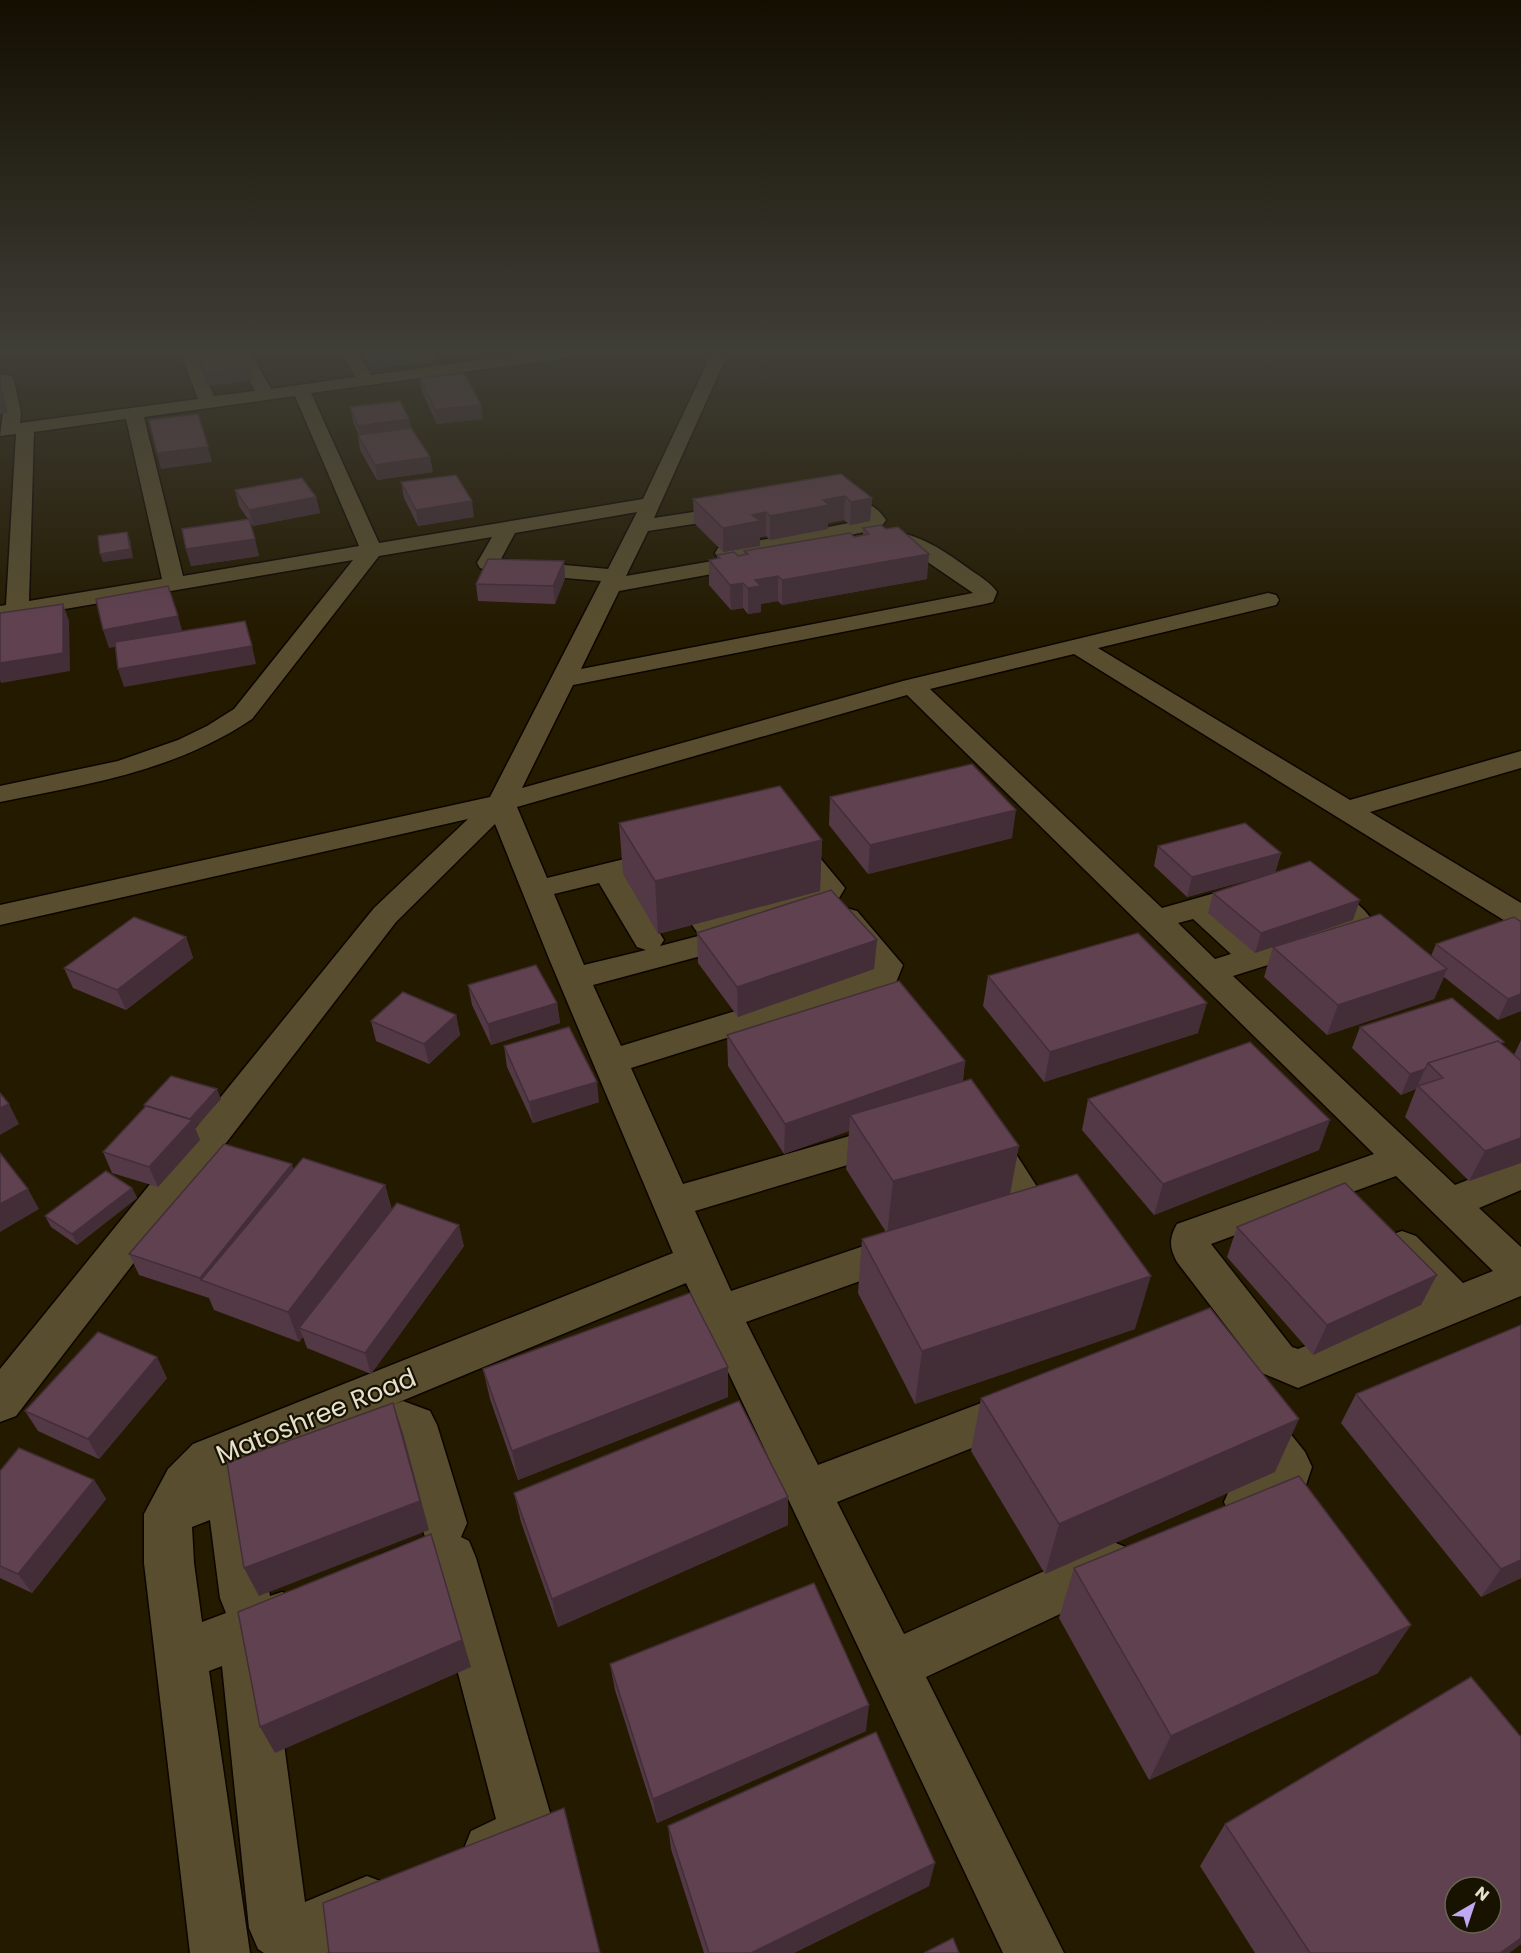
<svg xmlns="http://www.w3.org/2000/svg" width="1521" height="1953" font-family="Poppins,sans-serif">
<rect width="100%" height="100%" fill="#231a00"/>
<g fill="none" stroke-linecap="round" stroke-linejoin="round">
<g stroke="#0d0500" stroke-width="3">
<g id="minor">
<path d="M189,353H225L223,356L199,361L214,396L255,391L235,353H251L271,389L355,377L342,353H358L371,375L528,353H575L567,358L311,393L379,543L643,499L712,353H728L654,518L739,505L746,507L749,511L746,515L739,517L648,531L626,576L724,559L718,558L715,553L718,548L726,547L864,520L850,507L853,503C866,499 879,509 886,520L880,529L755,554L761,555L764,560L761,565L619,591L581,669L973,593L910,550L891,544L870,542L866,538L870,534C908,524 943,550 972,571C981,577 991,583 997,592L993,602L985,604L573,685L522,788L903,681L1268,593L1276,595L1279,600L1276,605L1098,648L1350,800L1521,751V768L1370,812L1521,903V927L1510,924L1074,654L930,689L1162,908L1254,882L1265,884L1269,891L1265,898L1221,911L1260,945L1339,921L1308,897L1304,890L1308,883C1315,882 1320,880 1327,883C1338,886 1374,914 1374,926L1369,933L1233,976L1455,1185L1521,1159V1190L1479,1208L1521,1247V1296L1298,1388L1262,1373L1177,1262C1169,1247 1169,1238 1177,1224L1374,1154L907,695L517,807L547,878L665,849L676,852L680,858L676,864L625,877L664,940L660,946L706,934L697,932L692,925L697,918L814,889L776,841L781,835L791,832L801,835L845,888L836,903L745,926L753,928L758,935L753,942L593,985L621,1046L869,970L870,966L830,918L835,911L846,908L857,911L903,965L895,985L631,1068L683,1184L891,1124L904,1128L910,1138L904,1148L695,1211L731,1291L902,1233L916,1237L922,1249L916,1261L746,1322L818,1465L1018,1389L1034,1395L1040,1409L1034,1423L837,1502L904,1634L1111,1541L1128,1548L1136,1565L1128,1582L926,1677L1064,1953H1003L686,1283L392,1405L403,1401L430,1411L437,1425L467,1523L461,1537L469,1541L476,1558L553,1823L537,1859L491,1879L471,1871L463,1851L471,1831L496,1819L434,1581L397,1596L380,1589L372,1572L380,1555L425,1537L397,1445L357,1461L341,1455L334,1440L340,1426L276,1453L289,1458L296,1473L289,1488L255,1502L270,1596L282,1592L300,1599L307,1617L300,1635L271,1646L305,1902L367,1876L388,1884L396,1905L388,1926L327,1953H264L258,1949L249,1928L222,1666L209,1671L250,1953H190L144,1563V1514L168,1469L193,1444L673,1253L550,961L495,824L396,922L16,1416L0,1422V1369L374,908L468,819L0,925V905L490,797L601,581L493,572L480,568L477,563L492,537L379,556L252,719C175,771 89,784 0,802V786L118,761L178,740L207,726L234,709L353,560L0,620V606L6,605L16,434L0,436L3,413L0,374L12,376L14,380L21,413L20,423L198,399L182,358ZM295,396L359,546L183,576L144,417ZM126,419L162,579L29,601L34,432ZM637,512L608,569L501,559L515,533ZM599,883L637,947L646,950L584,965L554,894ZM1193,919L1231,954L1215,959L1178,923ZM1396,1176L1493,1271L1463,1283L1416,1236L1402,1231L1388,1236L1382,1247L1388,1258L1425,1298L1298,1349L1292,1347L1211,1244ZM210,1520L220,1598L226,1613L202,1622L194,1563L192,1527Z"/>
<path d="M989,1128L1002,1132L1041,1193L1040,1208L1034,1219L993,1233L979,1228L973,1217L979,1206L1002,1199V1194L970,1142L976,1132Z"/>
<path d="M1254,1402L1270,1408L1305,1452L1312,1467L1301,1500L1248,1524L1231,1518L1224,1502L1231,1486L1264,1471L1238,1436L1231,1422L1238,1408Z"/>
</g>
</g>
<use href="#minor" fill="#584e2f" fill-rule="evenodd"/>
</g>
<g fill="#533845">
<path d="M196,353H243L253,380L207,386Z"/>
<path d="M362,353H436L437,361L372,369Z"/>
<path d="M420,378L481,405L483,419L437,424L422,392Z"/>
<path d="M350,407L409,419L411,428L433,472L377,480L360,450L358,435H359L353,422Z"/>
<path d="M841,474L872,498L870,521L850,525L844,520L828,523V529L770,540L766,536L760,537V546L723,552L694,523L693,499Z"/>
<path d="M401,482L474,517L418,526L404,498Z"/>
<path d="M235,490L316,497L320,513L253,526L249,521L259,556L191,566L186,549L248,519L239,506Z"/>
<path d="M863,528L927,579L782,605L778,601L761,604V612L748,614L743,608L731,610L709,585V560L717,559V555L738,556L744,555V551L863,535Z"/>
<path d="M564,561L565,578L555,604L478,601L476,584Z"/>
<path d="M830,797L1012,838L868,874L829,825Z"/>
<path d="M619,823L822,840L820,891L658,934L623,874Z"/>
<path d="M1158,846L1281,853L1275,873L1187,897L1154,866Z"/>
<path d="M1213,893L1353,920L1274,947L1431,956L1436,944L1521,922V1011L1498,1020L1444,977L1434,999L1327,1035L1264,977L1273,947L1255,953L1208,913Z"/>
<path d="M697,933L877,940L874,969L738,1017L698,963Z"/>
<path d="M186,937L193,958L126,1010L73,988L64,968Z"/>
<path d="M988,976L1198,1033L1044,1082L983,1006Z"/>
<path d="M468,985L557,1003L560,1023L491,1045L472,1005Z"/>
<path d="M456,1015L460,1035L429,1064L376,1041L371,1021Z"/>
<path d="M1360,1027L1503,1045L1514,1055L1521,1040V1163L1469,1181L1405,1117L1416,1089L1401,1095L1352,1048Z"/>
<path d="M727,1035L965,1061L963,1081L1010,1194L1135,1329L915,1404L858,1293L862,1239L886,1232L846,1169L849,1131L784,1154L728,1066Z"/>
<path d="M504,1046L599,1102L533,1123L507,1067Z"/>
<path d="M221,1099L195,1128L200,1140L158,1187L112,1173L103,1152L145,1107L144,1105Z"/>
<path d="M1088,1099L1319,1150L1154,1215L1082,1130Z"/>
<path d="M293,1170L385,1185L392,1210L464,1246L371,1374L307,1348L303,1337L299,1342L214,1310L209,1298L139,1275L129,1254Z"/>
<path d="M132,1188L137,1198L77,1245L51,1227L45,1216Z"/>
<path d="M1237,1227L1421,1305L1313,1355L1227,1257Z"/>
<path d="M728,1367V1397L518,1480L490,1399L483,1369Z"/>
<path d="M167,1378L99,1459L38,1431L25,1411Z"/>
<path d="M1356,1394L1521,1578L1481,1597L1341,1423Z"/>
<path d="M981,1398L1275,1472L1045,1574L971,1451Z"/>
<path d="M0,1471L94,1480L106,1499L32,1593L0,1578Z"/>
<path d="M514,1493L788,1525L558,1627L521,1522Z"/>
<path d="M1074,1568L1378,1673L1149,1780L1059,1618Z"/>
<path d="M610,1664L866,1731L657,1823L615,1690Z"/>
<path d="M1225,1824L1521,1944L1509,1953H1255L1200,1866Z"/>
<path d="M668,1826L929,1886L794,1953H704L671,1849Z"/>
</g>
<g fill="#432e38">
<path d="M369,353H436L437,361L372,369Z"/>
<path d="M250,366L253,380L207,386L204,372Z"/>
<path d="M0,381L8,413L0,414Z"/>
<path d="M481,405L483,419L437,424L435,410Z"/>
<path d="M409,419L412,434L361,441L358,426Z"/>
<path d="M208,447L212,462L161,469L157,453Z"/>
<path d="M430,457L433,472L377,480L375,465Z"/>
<path d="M845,496L844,520L828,523V529L770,540V516L823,500Z"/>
<path d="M316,497L320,513L253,526L249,510Z"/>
<path d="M872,498L870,521L850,525L851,502Z"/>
<path d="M472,501L474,517L418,526L416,510Z"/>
<path d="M766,512V536L760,537V546L723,552V528L752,515Z"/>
<path d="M127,532L130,540L133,558L103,562L100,554Z"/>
<path d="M255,539L259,556L191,566L186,549Z"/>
<path d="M929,554L927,579L782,605V580Z"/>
<path d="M564,561L565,578L555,604L553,586Z"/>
<path d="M778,576V601L761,604V612L748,614V588L755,580Z"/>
<path d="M743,583V608L731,610L730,585Z"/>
<path d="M63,604L69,621L70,671L1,683L0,680V663Z"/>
<path d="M178,616L183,634L109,648L103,630Z"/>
<path d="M252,646L256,664L124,687L118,669Z"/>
<path d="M1016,810L1012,838L868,874L870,845Z"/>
<path d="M822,840L820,891L658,934L655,881Z"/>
<path d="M1281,853L1275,873L1187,897L1192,877Z"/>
<path d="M1360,900L1353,920L1255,953L1261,933Z"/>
<path d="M186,937L193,958L126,1010L117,990Z"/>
<path d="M877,940L874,969L738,1017L737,987Z"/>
<path d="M1447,969L1434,999L1327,1035L1338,1005Z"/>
<path d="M1521,994V1011L1498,1020L1508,999Z"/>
<path d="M557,1003L560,1023L491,1045L488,1024Z"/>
<path d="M1207,1003L1198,1033L1044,1082L1050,1052Z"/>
<path d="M456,1015L460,1035L429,1064L424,1044Z"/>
<path d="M965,1061L961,1091L850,1115L849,1131L784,1154L785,1124Z"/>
<path d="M1425,1069L1416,1089L1401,1095L1410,1074Z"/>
<path d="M597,1082L599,1102L533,1123L529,1102Z"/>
<path d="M217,1089L221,1099L195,1128L200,1140L158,1187L149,1167Z"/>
<path d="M9,1104L19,1124L0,1135V1108Z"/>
<path d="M1330,1120L1319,1150L1154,1215L1163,1184Z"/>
<path d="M1521,1138V1163L1469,1181L1485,1151Z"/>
<path d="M1019,1146L1009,1200L887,1235L893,1181Z"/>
<path d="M292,1164L298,1185L201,1280L200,1278Z"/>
<path d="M385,1185L393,1215L299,1328L303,1337L299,1342L288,1312Z"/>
<path d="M132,1188L137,1198L77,1245L72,1234Z"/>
<path d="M28,1189L39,1209L0,1232V1204Z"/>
<path d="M459,1225L464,1246L371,1374L365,1353Z"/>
<path d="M1437,1275L1421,1305L1313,1355L1327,1325Z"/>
<path d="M1151,1276L1135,1329L915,1404L922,1351Z"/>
<path d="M157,1357L167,1378L99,1459L88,1439Z"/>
<path d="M728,1367V1397L518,1480L512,1451Z"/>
<path d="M393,1403L403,1433L429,1530L259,1596L244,1568Z"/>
<path d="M1299,1419L1275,1472L1045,1574L1059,1524Z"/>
<path d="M94,1480L106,1499L32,1593L18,1574Z"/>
<path d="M788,1497V1525L558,1627L552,1599Z"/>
<path d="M431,1534L471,1667L275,1753L260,1727Z"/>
<path d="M1521,1560V1578L1481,1597L1501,1569Z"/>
<path d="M1411,1625L1378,1673L1149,1780L1171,1736Z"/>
<path d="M869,1705L866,1731L657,1823L653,1799Z"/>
<path d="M935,1863L929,1886L794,1953H751Z"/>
<path d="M1521,1938V1944L1509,1953H1500Z"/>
</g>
<g fill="#604150" stroke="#432e38" stroke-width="1.5" fill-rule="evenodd">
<path d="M197,353H243L250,366L204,372Z"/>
<path d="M464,373L481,405L435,410L420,378Z"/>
<path d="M0,388L2,399H0Z"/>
<path d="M400,401L409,419L358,426L350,407Z"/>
<path d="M198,414L208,447L157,453L149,420Z"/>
<path d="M411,428L430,457L375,465L358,435Z"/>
<path d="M841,474L872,498L851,502L845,496L823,500L829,505L770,516L766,512L752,515L760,521L723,528L693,499Z"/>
<path d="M456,475L472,501L416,510L401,482Z"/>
<path d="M302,478L316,497L249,510L235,490Z"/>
<path d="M249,519L255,539L186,549L182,529Z"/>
<path d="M881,525L886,529L898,527L929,554L782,580L778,576L755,580L761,586L748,588L743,583L730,585L709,560L720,558L717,555L734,552L738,556L748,554L744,551L850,533L854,537L869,534L863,528Z"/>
<path d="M127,532L130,549L100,554L98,536Z"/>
<path d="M488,559L564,561L553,586L476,584Z"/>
<path d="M168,586L178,616L103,630L96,599Z"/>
<path d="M63,604V653L0,663V613Z"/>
<path d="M245,621L252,646L118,669L115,642Z"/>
<path d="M972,764L1016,810L870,845L830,797Z"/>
<path d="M780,786L822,840L655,881L619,823Z"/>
<path d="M1245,823L1281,853L1192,877L1158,846Z"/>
<path d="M1310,861L1360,900L1261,933L1213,893Z"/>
<path d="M831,890L877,940L737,987L697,933Z"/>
<path d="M1380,914L1447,969L1338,1005L1273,947Z"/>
<path d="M134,917L186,937L117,990L64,968Z"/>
<path d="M1514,917L1521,922V994L1508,999L1436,944Z"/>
<path d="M1138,933L1207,1003L1050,1052L988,976Z"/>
<path d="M536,965L557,1003L488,1024L468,985Z"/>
<path d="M899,981L965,1061L785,1124L727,1035Z"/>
<path d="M403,992L456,1015L424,1044L371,1021Z"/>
<path d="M1452,998L1504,1042L1500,1043L1498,1041L1428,1063L1425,1069L1410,1074L1360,1027Z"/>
<path d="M569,1027L597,1082L529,1102L504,1046Z"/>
<path d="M1498,1041L1521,1061V1138L1485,1151L1418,1086L1443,1078L1428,1063Z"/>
<path d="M1250,1042L1330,1120L1163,1184L1088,1099Z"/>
<path d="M171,1076L217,1089L190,1119L144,1105Z"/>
<path d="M971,1079L1019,1146L893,1181L850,1115Z"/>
<path d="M0,1093L9,1104L0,1108Z"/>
<path d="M146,1106L192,1120L149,1167L103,1152Z"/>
<path d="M224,1144L292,1164L200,1278L129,1254Z"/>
<path d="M0,1153L28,1189L0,1204Z"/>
<path d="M303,1158L385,1185L288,1312L201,1280Z"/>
<path d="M106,1171L132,1188L72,1234L45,1216Z"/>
<path d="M1077,1174L1151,1276L922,1351L862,1239Z"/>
<path d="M1345,1183L1437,1275L1327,1325L1237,1227Z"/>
<path d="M397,1203L459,1225L365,1353L299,1328Z"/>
<path d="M690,1293L728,1367L512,1451L483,1369Z"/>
<path d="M1210,1308L1299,1419L1059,1524L981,1398Z"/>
<path d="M1521,1325V1560L1501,1569L1356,1394Z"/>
<path d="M98,1332L157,1357L88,1439L25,1411Z"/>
<path d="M739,1401L788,1497L552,1599L514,1493Z"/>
<path d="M393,1403L420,1501L244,1568L227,1463Z"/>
<path d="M19,1448L94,1480L18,1574L0,1566V1471Z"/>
<path d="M1299,1476L1411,1625L1171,1736L1074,1568Z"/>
<path d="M431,1534L462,1640L260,1727L238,1612Z"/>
<path d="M814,1583L869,1705L653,1799L610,1664Z"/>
<path d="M1471,1677L1521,1737V1938L1500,1953H1310L1225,1824ZM1455,1887H1491V1923H1455Z"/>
<path d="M876,1732L935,1863L751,1953H709L668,1826Z"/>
<path d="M564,1808L600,1953H329L323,1903Z"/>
<path d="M953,1938L959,1953H924Z"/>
</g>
<linearGradient id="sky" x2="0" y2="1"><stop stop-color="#130e00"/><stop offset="0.56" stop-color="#3f3e37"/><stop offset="1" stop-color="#3f3e37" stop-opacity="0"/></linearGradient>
<rect width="1521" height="627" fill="url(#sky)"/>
<g text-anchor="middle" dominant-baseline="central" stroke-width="4.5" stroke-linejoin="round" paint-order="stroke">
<g font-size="26" fill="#e6e0cf" stroke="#181200">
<text transform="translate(316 1416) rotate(-22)">Matoshree Road</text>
</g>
</g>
<g transform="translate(1473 1905) rotate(39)"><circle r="28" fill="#181200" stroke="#6a6453" stroke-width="1.5"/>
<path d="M0-4.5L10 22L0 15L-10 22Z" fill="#c1a8f3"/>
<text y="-9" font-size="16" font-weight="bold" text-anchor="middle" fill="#e6e0cf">N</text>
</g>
</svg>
